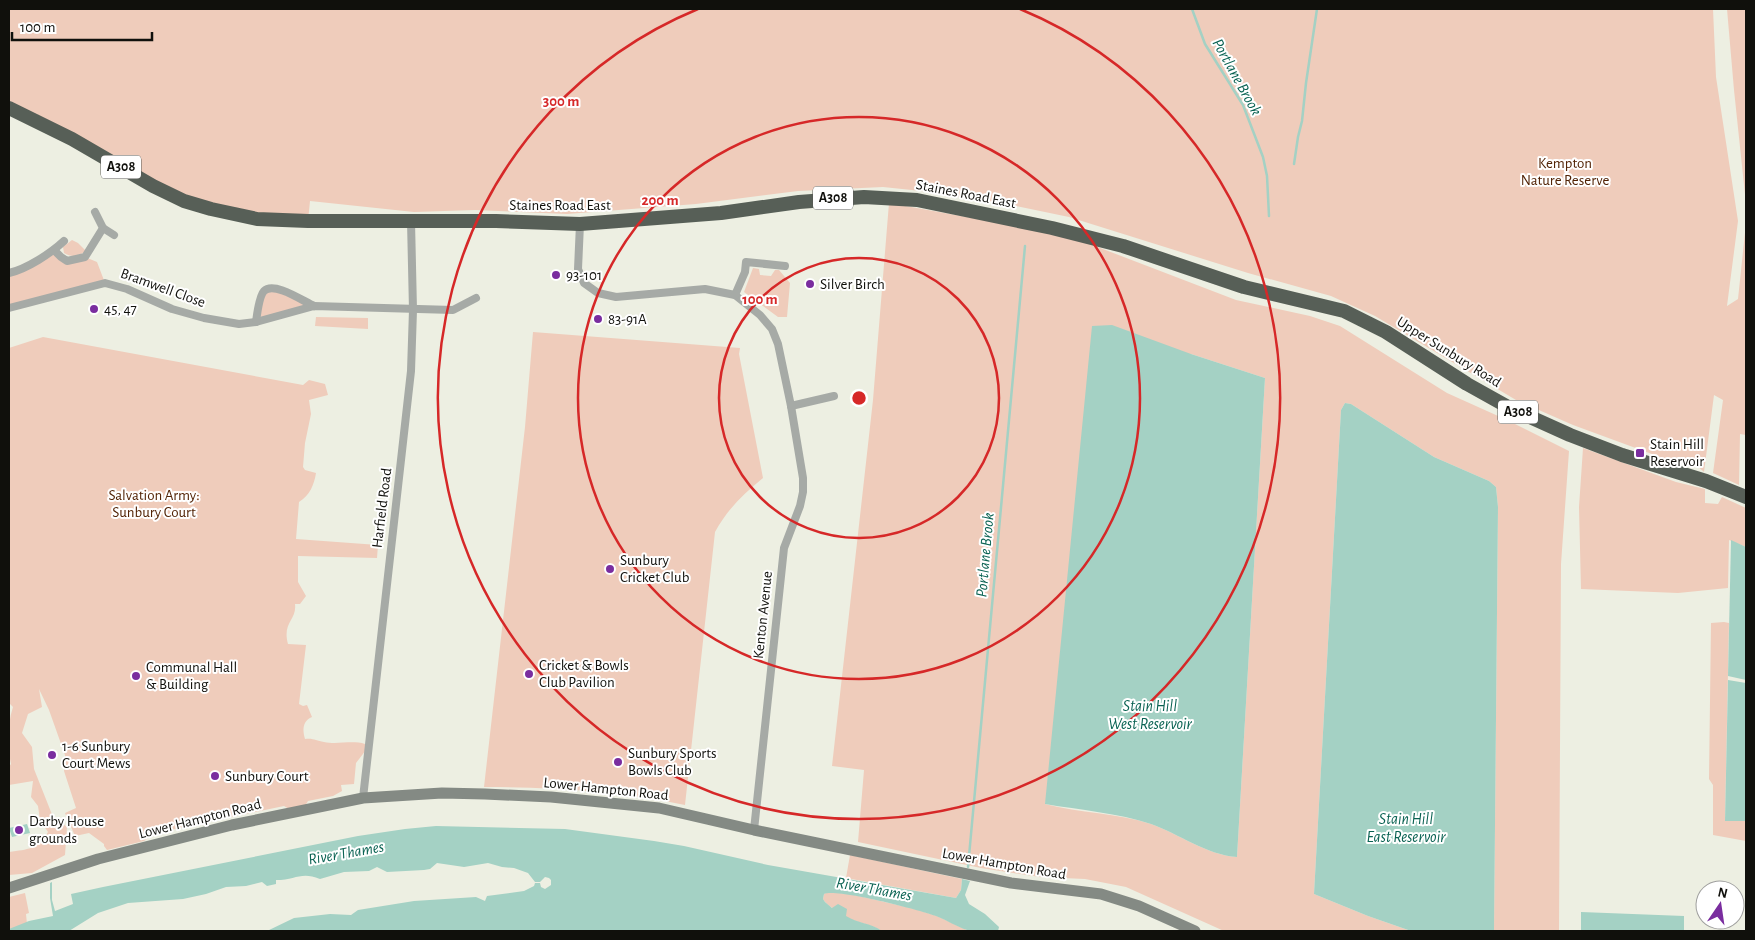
<svg xmlns="http://www.w3.org/2000/svg" width="1755" height="940" font-family="'Alegreya Sans',sans-serif">
<rect width="100%" height="100%" fill="#edefe2"/>
<g fill="#efccbb" fill-rule="evenodd">
<path d="M9,9H1713L1716,77L1738,221L1727,306L1738,299L1746,223V435L1740,434L1739,485L1713,473L1723,400L1714,395L1704,472L1695,464L1685,458L1671,461L1573,425L1516,400L1375,316L1331,296L1248,273L1069,217L1011,205L931,192L883,187L798,191L696,204L567,214L475,210L414,212L310,201L308,221L211,209L9,108Z"/>
<path d="M1727,9H1746V204L1734,90Z"/>
<path d="M889,203L1017,226L1082,241L1236,300L1310,316L1340,326L1447,393L1507,420L1569,451L1561,564L1559,931H1494L1498,507L1496,487L1489,481L1434,457L1351,404L1345,403L1341,410L1314,894L1368,916L1411,931H1224L1126,887L1085,879L1040,877L981,868L858,842L864,770L832,766L873,400ZM1191,354L1265,378L1237,857C1207,855 1179,834 1151,824C1117,813 1080,813 1045,804Z"/>
<path d="M72,240L78,243L86,251C79,256 72,258 64,253L63,247Z"/>
<path d="M54,250L61,257H85L97,262L105,283L9,308V273Z"/>
<path d="M753,268L759,269L760,275L771,276L775,270H779L790,283L787,317H778L744,292Z"/>
<path d="M270,288L314,306L256,322L261,296Z"/>
<path d="M316,317L368,318V329L315,326Z"/>
<path d="M533,332L740,348L739,354L763,478C743,494 727,510 715,532L685,805C620,791 551,787 484,787L525,427Z"/>
<path d="M43,337L303,385L309,380L325,384L328,395L309,400L311,414L305,443L303,467L305,470L316,473C314,485 310,495 299,502L296,539L378,545L377,558L298,556V582L306,596L300,604H295C297,620 282,622 288,644L306,645L299,704L303,706L307,705L312,717C303,721 302,729 305,739C314,738 316,741 324,742C337,745 352,740 365,744L366,750L356,763L354,784L341,785L342,791L333,796L308,801L305,806L289,809L284,806L183,827L154,834L144,841L107,850L104,846V844L89,833L75,836L65,813L76,808L64,771L65,755L49,710L39,689L42,707L28,714L22,733L32,747L34,769L53,817L67,827L65,855L32,873L9,875V852C29,849 36,850 48,832L40,820L38,806L31,797L33,781L9,785V767L11,764C7,745 7,726 13,707L9,703V348Z"/>
<path d="M1583,448L1676,482L1705,489V503L1718,504L1722,497L1746,508V547L1729,540L1728,588L1678,593L1581,589L1579,507Z"/>
<path d="M1724,622L1729,623L1725,821H1746V841L1713,835V785L1709,779L1711,623Z"/>
<path d="M850,855L962,879L961,890L956,898L846,878Z"/>
<path d="M828,892L850,894L915,909L937,916L969,931H882C873,925 861,923 852,920C845,917 826,905 823,899L824,894Z"/>
<path d="M25,893L29,913L26,914L27,924L9,931V897Z"/>
</g>
<g fill="#a4d1c4">
<path d="M1112,325L1191,354L1265,378L1237,857C1207,855 1179,834 1151,824C1118,813 1080,810 1045,804L1092,326Z"/>
<path d="M1345,403L1351,404L1434,457L1489,481L1496,487L1498,507L1494,931H1411L1368,916L1314,894L1341,410Z"/>
<path d="M1731,540L1746,547V680L1728,676Z"/>
<path d="M1728,680L1746,683V821H1725Z"/>
<path d="M27,824L30,833L12,837L9,828Z"/>
<path d="M436,826L565,829L654,841L684,846L768,865L956,898L961,890L962,879L970,881L965,895L969,904L985,914L999,927L998,931C989,931 976,933 967,930C957,927 947,920 936,916C920,910 836,888 824,894L823,899L825,902L832,908L838,904L847,909L846,916C857,923 871,923 882,931H267L294,918L330,914L351,915L358,910L414,901L476,897L485,901L487,896L524,891L534,886L535,883H540L541,887L545,889L551,885V880L549,878L545,877L540,882H535L528,873L514,868L502,867L488,863L464,867L437,863L430,869L424,870L387,872L377,867L369,871L344,872L320,879C301,871 296,880 276,880V884L267,886L262,882L246,886L226,887L206,894L183,899L128,903L98,913L69,931H9V929L29,921L53,916L50,898V883L52,882V900L55,911L73,904L71,894L103,887L358,836L405,829Z"/>
<path d="M1581,912L1684,916V931H1581Z"/>
</g>
<g fill="none" stroke-linecap="round" stroke-linejoin="round">
<g stroke="#a4d1c4" stroke-width="2.5">
<path d="M1192,9L1205,44L1243,105L1263,157L1267,176L1269,216"/>
<path d="M1294,164L1298,137L1302,121L1306,83L1317,9"/>
<path d="M968,867L1025,246"/>
</g>
<g stroke="#a6aaa6" stroke-width="8">
<path d="M580,224L578,269L584,283L598,293L616,297L705,289L735,295L760,315L772,329L778,344L791,406L803,478V492L800,506L784,548L754,830"/>
<path d="M103,228L114,235"/>
<path d="M54,250L61,257L67,261L85,257L103,228L95,212"/>
<path d="M9,273C27,269 51,253 64,241"/>
<path d="M735,295L745,272L746,262L785,266"/>
<path d="M9,308L105,283L127,289L172,309L204,318L239,324L256,322L314,306L453,310L476,298"/>
<path d="M256,322C257,315 259,296 264,291C274,281 303,301 314,306"/>
<path d="M791,406L834,396"/>
<path d="M363,798L411,371L413,310L411,221"/>
</g>
<path stroke="#848a84" stroke-width="11" d="M9,888L98,859L232,825L363,798L442,793L485,794L551,797L659,808L754,830L1011,883L1101,894L1139,906L1195,931"/>
<path stroke="#575f57" stroke-width="14" d="M9,108L72,139L153,186L184,201L211,209L257,219L308,221H496L580,224L721,213L799,202L864,197L917,200L1052,228L1123,246L1244,287L1344,311L1386,332L1467,384L1510,408L1570,435L1622,455L1706,481L1746,497"/>
</g>
<g fill="none" stroke="#d62828" stroke-width="2.5">
<circle cx="859" cy="398" r="140"/>
<circle cx="859" cy="398" r="281"/>
<path d="M1020 9A421 421 0 1 1 698 9"/>
</g>
<g fill="#7a2d9f" stroke="#fff" stroke-width="2">
<circle cx="556" cy="275" r="5"/>
<circle cx="810" cy="284" r="5"/>
<circle cx="94" cy="309" r="5"/>
<circle cx="598" cy="319" r="5"/>
<rect x="1635" y="448" width="10" height="10" rx="2.5"/>
<circle cx="610" cy="569" r="5"/>
<circle cx="529" cy="674" r="5"/>
<circle cx="136" cy="676" r="5"/>
<circle cx="52" cy="755" r="5"/>
<circle cx="618" cy="762" r="5"/>
<circle cx="215" cy="776" r="5"/>
<circle cx="19" cy="830" r="5"/>
</g>
<g text-anchor="middle" dominant-baseline="central" stroke-width="4" stroke-linejoin="round" paint-order="stroke">
<g fill="#fff" stroke="#585855" stroke-width="1">
<rect x="101" y="155.5" width="40" height="23" rx="4"/>
<rect x="813" y="186.5" width="40" height="23" rx="4"/>
<rect x="1498" y="400.5" width="40" height="23" rx="4"/>
</g>
<g font-size="14" font-weight="bold" fill="#10100c">
<text x="121" y="167">A308</text>
<text x="833" y="198">A308</text>
<text x="1518" y="412">A308</text>
</g>
<g font-size="15" fill="#522305" stroke="#fff">
<text x="1565" y="163">Kempton<tspan x="1565" dy="17">Nature Reserve</tspan></text>
<text x="154" y="495">Salvation Army:<tspan x="154" dy="17">Sunbury Court</tspan></text>
</g>
<g font-size="15" fill="#10100c" stroke="#fff">
<text transform="translate(966 194) rotate(11)">Staines Road East</text>
<text x="560" y="205">Staines Road East</text>
<text transform="translate(163 288) rotate(20)">Bramwell Close</text>
<text transform="translate(1449 352) rotate(32)">Upper Sunbury Road</text>
<text transform="translate(382 508) rotate(-83)">Harfield Road</text>
<text transform="translate(763 615) rotate(-84)">Kenton Avenue</text>
<text transform="translate(606 789) rotate(6)">Lower Hampton Road</text>
<text transform="translate(200 819) rotate(-14)">Lower Hampton Road</text>
<text transform="translate(1004 864) rotate(10)">Lower Hampton Road</text>
</g>
<g font-size="15" fill="#10100c" stroke="#fff" text-anchor="start">
<text x="566" y="275">93-101</text>
<text x="820" y="284">Silver Birch</text>
<text x="104" y="309">45, 47</text>
<text x="608" y="319">83-91A</text>
<text x="1650" y="444">Stain Hill<tspan x="1650" dy="17">Reservoir</tspan></text>
<text x="620" y="560">Sunbury<tspan x="620" dy="17">Cricket Club</tspan></text>
<text x="539" y="665">Cricket &amp; Bowls<tspan x="539" dy="17">Club Pavilion</tspan></text>
<text x="146" y="667">Communal Hall<tspan x="146" dy="17">&amp; Building</tspan></text>
<text x="62" y="746">1-6 Sunbury<tspan x="62" dy="17">Court Mews</tspan></text>
<text x="628" y="753">Sunbury Sports<tspan x="628" dy="17">Bowls Club</tspan></text>
<text x="225" y="776">Sunbury Court</text>
<text x="29" y="821">Darby House<tspan x="29" dy="17">grounds</tspan></text>
</g>
<g font-size="16" font-style="italic" fill="#096252" stroke="#fff">
<text transform="translate(1237 77) rotate(61)">Portlane Brook</text>
<text transform="translate(985 555) rotate(-85)">Portlane Brook</text>
<text x="1150" y="706">Stain Hill<tspan x="1150" dy="18">West Reservoir</tspan></text>
<text x="1406" y="819">Stain Hill<tspan x="1406" dy="18">East Reservoir</tspan></text>
<text transform="translate(346 853) rotate(-10)">River Thames</text>
<text transform="translate(874 889) rotate(10)">River Thames</text>
</g>
</g>
<circle cx="859" cy="398" r="8" fill="#d62828" stroke="#fff" stroke-width="2.5"/>
<g font-size="15" text-anchor="middle" font-weight="bold" fill="#d62828" stroke="#fff" stroke-width="4" stroke-linejoin="round" paint-order="stroke">
<text x="561" y="106">300 m</text>
<text x="660" y="205">200 m</text>
<text x="760" y="304">100 m</text>
</g>
<rect width="1755" height="940" fill="none" stroke="#10100c" stroke-width="20"/>
<g transform="translate(1720 905) rotate(13)"><circle r="24" fill="#ffffff" stroke="#9f9f9e"/>
<path d="M0-4L9 19L0 12L-9 19Z" fill="#7a2d9f"/>
<text y="-8" font-size="14" font-weight="bold" text-anchor="middle" fill="#10100c">N</text>
</g>
<path d="M12 32v8h140v-8" fill="none" stroke="#10100c" stroke-width="2.5"/>
<text x="20" y="32" font-size="15" fill="#10100c" stroke="#ffffff" stroke-width="4" paint-order="stroke">100 m</text>
</svg>
